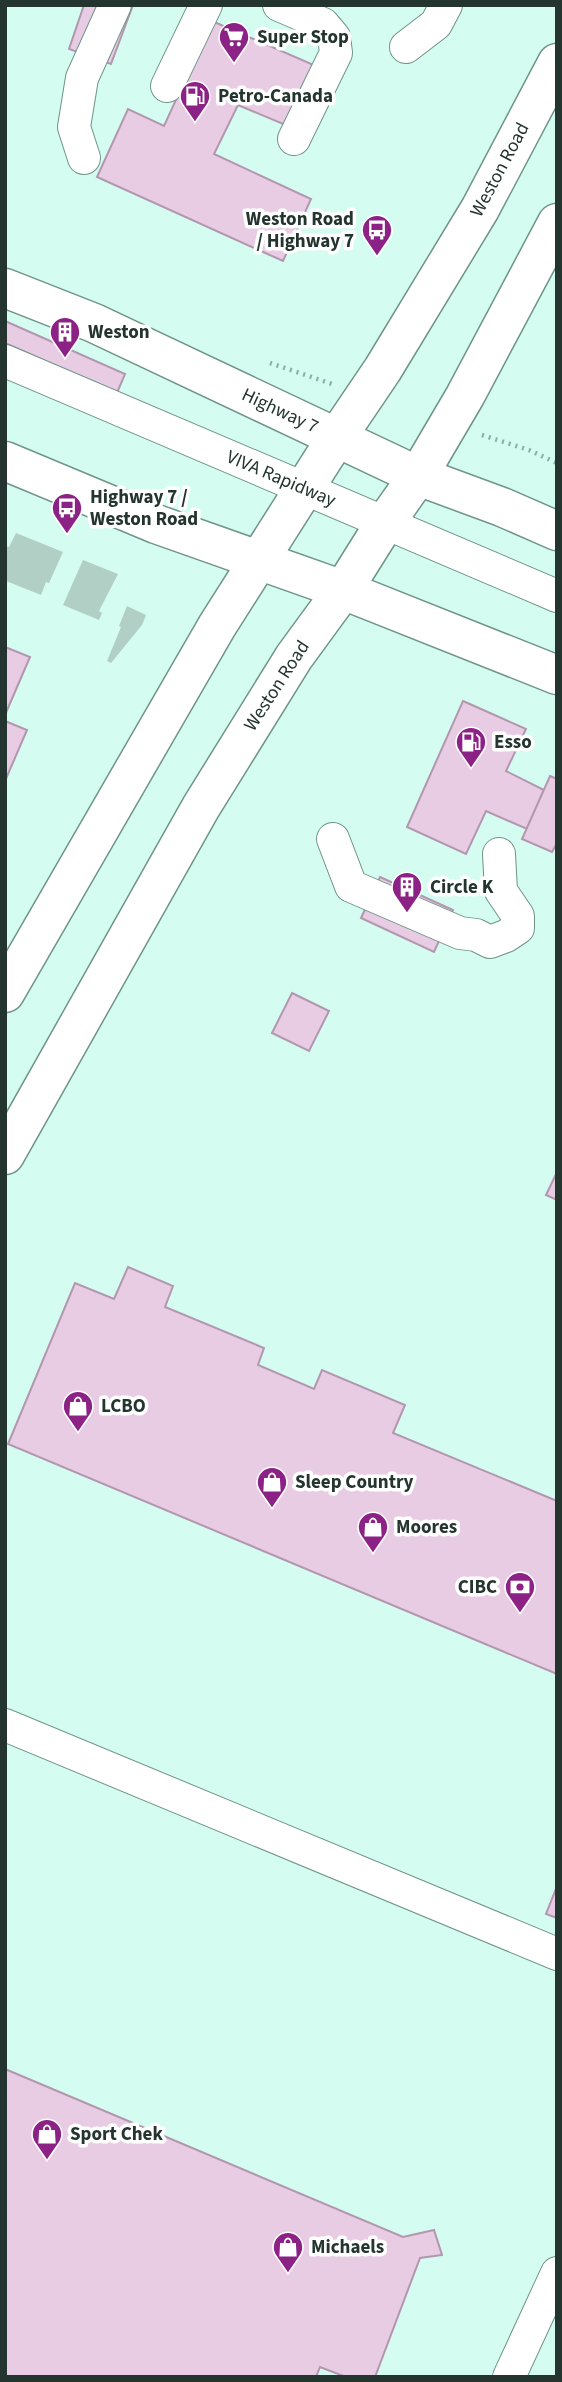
<svg xmlns="http://www.w3.org/2000/svg" width="562" height="2382" font-family="'Source Sans 3',sans-serif">
<rect width="100%" height="100%" fill="#d4fcf0"/>
<g fill="#b2cfc6">
<path d="M16,533L63,552L49,583L46,582L41,595L6,581L5,546L9,547Z"/>
<path d="M83,560L118,574L99,611L102,613L99,620L63,605Z"/>
<path d="M127,606L146,615L142,625L111,663L107,661L121,627L119,626Z"/>
</g>
<g fill="#e8cce4" stroke="#b297ae" stroke-width="2">
<path d="M84,5H133L111,64L69,49Z"/>
<path d="M212,21L316,66L288,126L238,105L214,154L311,199L283,261L97,177L128,109L164,126Z"/>
<path d="M5,321L125,374L117,393L5,343Z"/>
<path d="M5,647L30,657L5,715Z"/>
<path d="M463,701L526,729L506,771L544,790L527,829L486,811L466,854L407,827Z"/>
<path d="M5,721L27,730L5,781Z"/>
<path d="M550,776L557,779V843L552,852L522,839Z"/>
<path d="M380,877L453,910L434,952L361,918Z"/>
<path d="M292,993L329,1011L309,1051L272,1033Z"/>
<path d="M557,1172V1200L546,1195Z"/>
<path d="M128,1267L173,1286L165,1307L264,1348L258,1365L314,1389L322,1370L405,1405L393,1433L557,1501V1674L8,1444L75,1283L114,1299Z"/>
<path d="M557,1886V1918L546,1914Z"/>
<path d="M5,2069L403,2237L434,2230L442,2255L420,2258L375,2377H346L320,2367L316,2377L5,2376Z"/>
</g>
<g fill="none" stroke-linecap="round" stroke-linejoin="round">
<g stroke="#6f9489" stroke-width="34">
<g id="minor">
<path d="M279,5L323,24L334,37L336,53L294,139"/>
<path d="M406,47L436,24L446,5"/>
<path d="M167,86L206,5"/>
<path d="M84,158L74,127L82,78L115,5"/>
<path d="M5,361L557,596"/>
<path d="M333,839L351,886L460,933L476,935L490,942L506,936L518,928V916L501,891L499,854"/>
<path d="M5,1725L557,1954"/>
<path d="M509,2377L557,2273"/>
</g>
</g>
<g stroke="#6f9489" stroke-width="41">
<g id="major">
<path d="M5,288L94,323L418,476L502,507L557,531"/>
<path d="M5,461L156,524L343,590L557,675"/>
<path d="M5,993L217,626L337,437L383,369L480,209L557,63"/>
<path d="M5,1155L201,807L294,657L343,590L385,523L418,476L465,396L557,223"/>
</g>
</g>
<g stroke="#8eada4" stroke-width="4.5" stroke-dasharray="2 5" stroke-linecap="butt">
<path d="M270,363L332,384"/>
<path d="M482,435L529,450L557,463"/>
</g>
<use href="#minor" stroke="#fff" stroke-width="32"/>
<use href="#major" stroke="#fff" stroke-width="38"/>
</g>
<defs>
<g id="supermarket-pin" transform="scale(1.575)"><path d="M0 17L-7.5 6A9.5 9.5 0 1 1 7.5 6Z" fill="#8c2286" stroke="#fff"/><path d="M-6-5.5h2.5l.6 2H6L4.5 2H-2.5L-4.4-4H-6ZM-1.5 3.2a1.3 1.3 0 1 0 .1 0ZM3 3.2a1.3 1.3 0 1 0 .1 0Z" fill="#fff"/></g>
<g id="fuel-pin" transform="scale(1.575)"><path d="M0 17L-7.5 6A9.5 9.5 0 1 1 7.5 6Z" fill="#8c2286" stroke="#fff"/><path d="M-5.5-6h7V0h2V4h1.3V-2.5L3-4.5l.8-.8L6-3V5H2.5V1h-1V6h-7ZM-4.2-4.7v3.2H.2V-4.7Z" fill="#fff"/></g>
<g id="bus-pin" transform="scale(1.575)"><path d="M0 17L-7.5 6A9.5 9.5 0 1 1 7.5 6Z" fill="#8c2286" stroke="#fff"/><path d="M-5-6H5V4H4V6H2V4H-2V6H-4V4H-5ZM-3.5-4V0h7V-4ZM-3.5 1.2v1.5H-2V1.2ZM2 1.2v1.5H3.5V1.2Z" fill="#fff"/></g>
<g id="building-pin" transform="scale(1.575)"><path d="M0 17L-7.5 6A9.5 9.5 0 1 1 7.5 6Z" fill="#8c2286" stroke="#fff"/><path d="M-4-6H4V6H1V3H-1V6H-4ZM-2.5-4.3h1.7v1.8h-1.7ZM.8-4.3h1.7v1.8H.8ZM-2.5-1h1.7V.8h-1.7ZM.8-1h1.7V.8H.8Z" fill="#fff"/></g>
<g id="shop-pin" transform="scale(1.575)"><path d="M0 17L-7.5 6A9.5 9.5 0 1 1 7.5 6Z" fill="#8c2286" stroke="#fff"/><path d="M-5-2.5h2.3a2.7 3.5 0 0 1 5.4 0H5L5.5 6h-11ZM-1.5-2.5h3a1.5 2.3 0 0 0-3 0Z" fill="#fff"/></g>
<g id="bank-pin" transform="scale(1.575)"><path d="M0 17L-7.5 6A9.5 9.5 0 1 1 7.5 6Z" fill="#8c2286" stroke="#fff"/><path d="M-6-4H6V4H-6ZM0-2.3a2.3 2.3 0 1 0 0 4.6a2.3 2.3 0 1 0 0-4.6Z" fill="#fff"/></g>
</defs>
<g fill-rule="evenodd">
<use href="#supermarket-pin" x="234" y="37"/>
<use href="#fuel-pin" x="195" y="96"/>
<use href="#bus-pin" x="377" y="230"/>
<use href="#building-pin" x="65" y="332"/>
<use href="#bus-pin" x="67" y="508"/>
<use href="#fuel-pin" x="471" y="742"/>
<use href="#building-pin" x="407" y="887"/>
<use href="#shop-pin" x="78" y="1406"/>
<use href="#shop-pin" x="272" y="1482"/>
<use href="#shop-pin" x="373" y="1527"/>
<use href="#bank-pin" x="520" y="1587"/>
<use href="#shop-pin" x="47" y="2134"/>
<use href="#shop-pin" x="288" y="2247"/>
</g>
<g text-anchor="middle" dominant-baseline="central" stroke-width="7" stroke-linejoin="round" paint-order="stroke">
<g font-size="19" font-weight="bold" fill="#24342f" stroke="#fff" text-anchor="start">
<text x="257" y="37">Super Stop</text>
<text x="218" y="96">Petro-Canada</text>
<text x="354" y="219" text-anchor="end">Weston Road<tspan x="354" dy="22">/ Highway 7</tspan></text>
<text x="88" y="332">Weston</text>
<text x="90" y="497">Highway 7 /<tspan x="90" dy="22">Weston Road</tspan></text>
<text x="494" y="742">Esso</text>
<text x="430" y="887">Circle K</text>
<text x="101" y="1406">LCBO</text>
<text x="295" y="1482">Sleep Country</text>
<text x="396" y="1527">Moores</text>
<text x="497" y="1587" text-anchor="end">CIBC</text>
<text x="70" y="2134">Sport Chek</text>
<text x="311" y="2247">Michaels</text>
</g>
<g font-size="19" fill="#24342f" stroke="#fff">
<text transform="translate(500 170) rotate(-62)">Weston Road</text>
<text transform="translate(280 411) rotate(25)">Highway 7</text>
<text transform="translate(281 479) rotate(23)">VIVA Rapidway</text>
<text transform="translate(277 686) rotate(-57)">Weston Road</text>
</g>
</g>
<rect width="562" height="2382" fill="none" stroke="#24342f" stroke-width="14"/>
</svg>
